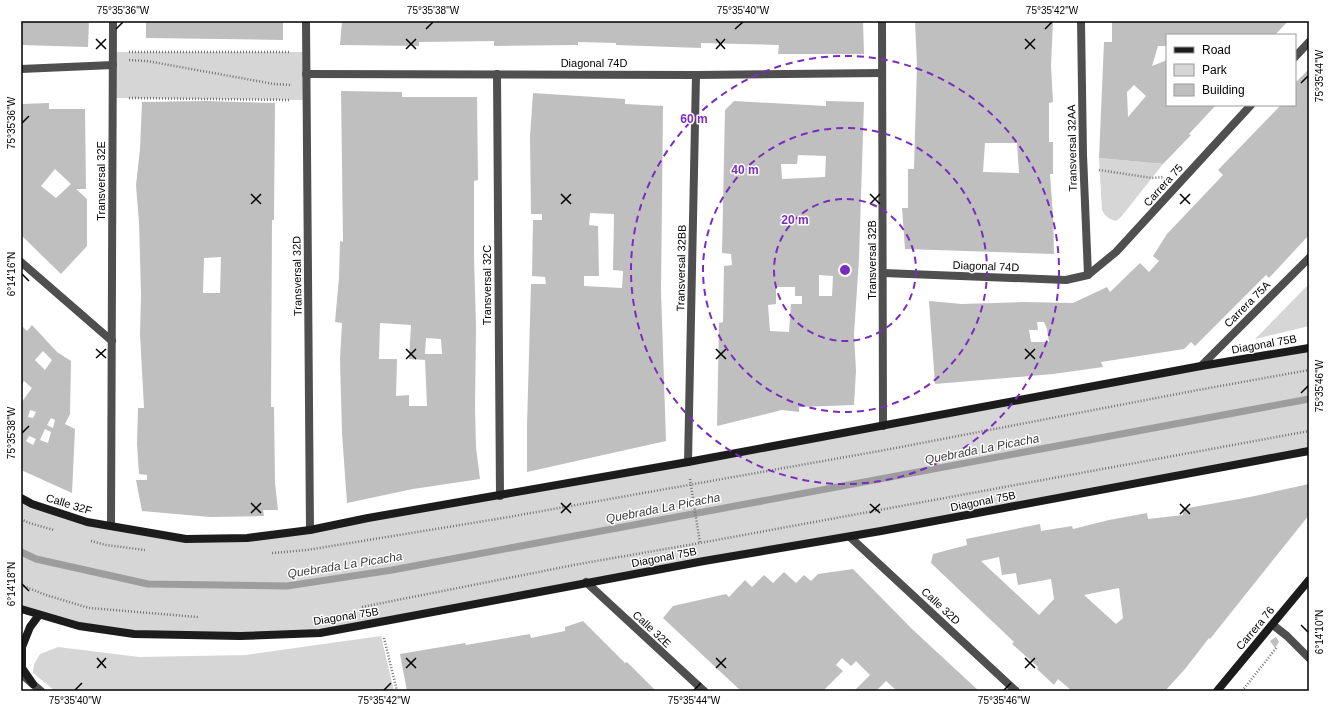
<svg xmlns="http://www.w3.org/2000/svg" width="1330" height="712" font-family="Helvetica,sans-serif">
<rect width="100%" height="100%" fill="#fff"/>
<g fill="#d6d6d6">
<path d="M113,52H306V100L113,98Z"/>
<path d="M1099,158L1163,164L1121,217L1116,221C1109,219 1106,217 1102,210Z"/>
<path d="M1309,284V326L1255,339Z"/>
<path d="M1309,348V451L320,633L134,634L79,626L21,609V498L88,522L186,539L247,538Z"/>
<path d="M381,636L394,691H55L33,673L34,664L40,654L58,647L139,657L246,655Z"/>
</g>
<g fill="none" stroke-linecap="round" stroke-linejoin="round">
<path stroke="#9d9d9d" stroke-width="7" d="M21,552L36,559L148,584L287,586L392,570L1309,399"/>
</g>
<g fill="#bfbfbf" fill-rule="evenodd">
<path d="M21,21H89L88,47L21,45Z"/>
<path d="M146,21H283V40L146,38Z"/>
<path d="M342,21H863L864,54H778L779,45L742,44L701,43V48L616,45V43L578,42V45L494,46V41L419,42V46L340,45Z"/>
<path d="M915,21H1053L1051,66L1053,102L1049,103V142H1053V174H1050L1053,215L1054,254L905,249L902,208H908V169H914L917,65ZM985,143H1017L1019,173L983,172Z"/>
<path d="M1112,21H1288L1275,35H1167V46H1158L1152,66L1167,60V105H1216L1189,134L1191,135L1163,164L1099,158L1104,42H1112ZM1134,85L1146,96L1128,117L1127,92Z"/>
<path d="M1309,69V235L1269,278L1266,275L1195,346L1191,342L1184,349L1101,362L1103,367L1053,374L935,384L929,301L962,304L1024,302L1073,303L1107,287L1110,292L1140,263L1149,272L1159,261L1153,256L1167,234L1223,175L1218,170L1281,105H1295V83ZM1037,322H1044L1047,329L1049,342H1031L1029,330H1038Z"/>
<path d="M341,91L402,92V97H477L478,180L474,181V256L476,328L475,407L476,447L480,479L413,489L347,503L342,433L340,359L342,323L335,322L339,278L340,241L343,242ZM380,323L411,325L409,359L425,360L427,406H409V395L396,396L397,359H379ZM426,338L441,339L442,354H425Z"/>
<path d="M533,93L625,99V104L663,106L661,291L666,441L527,472V426L531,284H546L545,277L532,276L533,220H542V214H531L530,137ZM590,213L614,214L613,270L623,271L622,288L584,286V276H599L598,226L589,225Z"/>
<path d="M206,101L275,103L274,220H272L271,407H274L275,483L278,510H263L264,516L210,517L142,511L136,480H147V475L139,474L137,444L138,408H144L140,334L141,294L139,222L136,185L140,149L142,102ZM221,257L220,293H203L204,258Z"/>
<path d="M734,101L826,106V101L864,102L859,259L854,334L856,371L854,405L799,407V412L782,410L717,426L719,323L723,322L724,266L732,265L731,254L722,253L725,110ZM798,155L826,156L825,177L782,179L781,164H797ZM819,275L833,276L832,296H819ZM776,287H795V296H802V304H791L789,332L770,331L768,305L776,304Z"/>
<path d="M49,103V109H85L86,189H76L87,199V246L61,274L21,235V104ZM55,169L71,184L56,198L41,186Z"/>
<path d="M21,325L27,331L32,325L57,352L71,361L70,414L65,424L75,429L72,493L21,470V403L32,388L24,381L21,385ZM43,351L52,360L45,370L35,360ZM30,410L36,412L33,418L28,417ZM51,418L55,420L53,428L47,425ZM45,429L51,432L48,443L40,440ZM29,436L36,439L33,445L26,441Z"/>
<path d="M1309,484V515L1210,639L1209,638L1185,669L1165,691H1072L1058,679L1054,685L1037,669L1038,667L1012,644L1014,642L931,563L933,554L967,545L966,539L1040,524L1041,531L1072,526L1073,529L1109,520L1147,513L1148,519L1183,515L1182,509L1250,497ZM999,557L1002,575L1016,573L1018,585L1051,579L1054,599L1039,615L981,561ZM1119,588L1123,618L1116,624L1084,595Z"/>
<path d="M853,569L912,629L979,691H897L886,681L876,691H854L870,675L856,661L851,666L842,658L836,665L843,671L823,691H741L663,618L673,606L726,594L729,597L745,580L752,587L764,575L773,583L784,572L796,583L804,575L811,581L818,574Z"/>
<path d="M583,621L625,663L627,662L656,691H407L400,654L465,643L466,645L530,634L531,638L565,631V627Z"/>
<path d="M1276,637L1279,642L1275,648L1270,641Z"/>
</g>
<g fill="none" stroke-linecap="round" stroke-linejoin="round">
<g stroke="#717171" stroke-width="2.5" stroke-dasharray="1 2" stroke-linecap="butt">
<path d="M129,52H290"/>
<path d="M129,60L147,61L274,84L292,85"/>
<path d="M129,98L290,100"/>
<path d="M1099,170L1152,178L1163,177"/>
<path d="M690,479L700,543"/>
<path d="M21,519L29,523L54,530"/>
<path d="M91,541L106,545L145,550"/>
<path d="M272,553L307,550L503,518L885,450L1198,390L1309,370"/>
<path d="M21,585L46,595L89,608L198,617"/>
<path d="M362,607L579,564L700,543L1309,431"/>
<path d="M384,638L397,691"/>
<path d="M1242,691L1277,647"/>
</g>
<g stroke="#4f4f4f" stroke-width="8">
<path d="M306,21L310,530"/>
<path d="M882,21L883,426"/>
<path d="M1081,21L1083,155L1088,275"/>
<path d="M1295,57L1309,42"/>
<path d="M21,69L113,65"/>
<path d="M306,74L696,75L882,73"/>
<path d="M497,74L500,496"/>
<path d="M21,262L112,341"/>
<path d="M883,273L1066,280L1088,275L1116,252L1251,105"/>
<path d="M1201,366L1309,258"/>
<path d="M688,462L696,75"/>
<path d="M111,526L113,21"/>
<path d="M850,537L1016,691"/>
<path d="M586,582L704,691"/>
<path d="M1273,625L1287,636L1309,658"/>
<path d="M21,674L41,691"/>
</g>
<g stroke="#1c1c1c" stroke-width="8">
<path d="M21,498L32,504L87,522L186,539L247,538L310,530L368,518L688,462L1201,366L1309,348"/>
<path d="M21,609L79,626L134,634L240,636L320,633L385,621L704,561L881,531L1309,451"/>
<path d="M33,684L22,668V647L30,627L39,615"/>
<path d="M1217,691L1309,580"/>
</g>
</g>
<path fill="none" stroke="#000" stroke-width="1.5" d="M116,29L123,22M426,29L433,22M735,29L743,22M1045,29L1052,22M96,39L106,49M406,39L416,49M716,39L725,49M1025,39L1035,49M96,49L106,39M406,49L416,39M716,49L725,39M1025,49L1035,39M1301,83L1308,76M22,123L29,116M251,194L261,204M561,194L571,204M870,194L880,204M1180,194L1190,204M251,204L261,194M561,204L571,194M870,204L880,194M1180,204L1190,194M22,274L29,281M96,349L106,358M406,349L416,359M716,349L726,359M1025,349L1035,359M96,358L106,349M406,359L416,349M716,359L726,349M1025,359L1035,349M1301,393L1308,386M22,433L29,426M251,503L261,513M561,503L571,513M870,504L880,513M1180,504L1190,514M251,513L261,503M561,513L571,503M870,513L880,504M1180,514L1190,504M22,584L29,591M1301,625L1308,632M97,658L106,668M406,658L416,668M716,658L726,668M1025,658L1035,668M97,668L106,658M406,668L416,658M716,668L726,658M1025,668L1035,658M75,690L82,683M384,690L391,683M694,690L701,683M1004,690L1011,683"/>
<g fill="none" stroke="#7b2cbf" stroke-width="2" stroke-dasharray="7 5">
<circle cx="845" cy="270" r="71"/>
<circle cx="845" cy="270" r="142"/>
<circle cx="845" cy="270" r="214"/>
</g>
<g text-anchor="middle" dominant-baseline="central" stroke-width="3" stroke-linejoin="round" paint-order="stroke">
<g font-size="11" fill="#000" stroke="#fff">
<text x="594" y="63">Diagonal 74D</text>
<text transform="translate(1072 148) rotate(-91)">Transversal 32AA</text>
<text transform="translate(101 181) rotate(-90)">Transversal 32E</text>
<text transform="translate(1163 185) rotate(-48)">Carrera 75</text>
<text transform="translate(872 260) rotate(-90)">Transversal 32B</text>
<text transform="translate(986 266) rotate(2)">Diagonal 74D</text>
<text transform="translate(681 268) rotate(-89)">Transversal 32BB</text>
<text transform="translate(297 276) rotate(-91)">Transversal 32D</text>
<text transform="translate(487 285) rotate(-90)">Transversal 32C</text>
<text transform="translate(1247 304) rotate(-45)">Carrera 75A</text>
<text transform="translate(1264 344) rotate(-10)">Diagonal 75B</text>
<text transform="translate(983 501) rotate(-11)">Diagonal 75B</text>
<text transform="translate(69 504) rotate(17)">Calle 32F</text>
<text transform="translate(664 557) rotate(-11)">Diagonal 75B</text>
<text transform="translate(941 606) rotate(43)">Calle 32D</text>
<text transform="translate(346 616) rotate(-9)">Diagonal 75B</text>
<text transform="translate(1255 628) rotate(-50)">Carrera 76</text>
<text transform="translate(652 629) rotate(43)">Calle 32E</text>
</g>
<g font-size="12" font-style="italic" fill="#3e3e3e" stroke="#fff">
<text transform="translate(982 449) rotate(-11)">Quebrada La Picacha</text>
<text transform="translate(663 508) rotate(-11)">Quebrada La Picacha</text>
<text transform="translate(345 565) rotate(-9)">Quebrada La Picacha</text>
</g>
</g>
<circle cx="845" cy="270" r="6" fill="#7b2cbf" stroke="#fff" stroke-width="2"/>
<g font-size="12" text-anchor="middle" font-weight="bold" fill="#7b2cbf" stroke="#fff" stroke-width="3" stroke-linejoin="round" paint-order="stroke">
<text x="694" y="123">60 m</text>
<text x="745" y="174">40 m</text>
<text x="795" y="224">20 m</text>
</g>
<rect width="1330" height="712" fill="none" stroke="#ffffff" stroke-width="44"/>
<rect x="1166" y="34" width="130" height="72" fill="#ffffff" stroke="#999999"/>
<rect x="1174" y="47" width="20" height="6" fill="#1c1c1c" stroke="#999999"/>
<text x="1202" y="54" font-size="12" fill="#000000">Road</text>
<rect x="1174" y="64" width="20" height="12" fill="#d6d6d6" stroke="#999999"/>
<text x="1202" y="74" font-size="12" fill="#000000">Park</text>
<rect x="1174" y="84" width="20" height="12" fill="#bfbfbf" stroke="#999999"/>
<text x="1202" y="94" font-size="12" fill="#000000">Building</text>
<rect x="22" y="22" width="1286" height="668" fill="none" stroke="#000" stroke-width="1.5"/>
<g font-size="10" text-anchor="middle" fill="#000">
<text x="123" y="14">75°35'36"W</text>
<text x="433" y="14">75°35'38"W</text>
<text x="743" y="14">75°35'40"W</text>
<text x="1052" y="14">75°35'42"W</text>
<text transform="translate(1319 76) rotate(-90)" y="4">75°35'44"W</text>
<text transform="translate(11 123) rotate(-90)" y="4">75°35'36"W</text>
<text transform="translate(11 274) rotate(-90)" y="4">6°14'16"N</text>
<text transform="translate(1319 386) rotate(-90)" y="4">75°35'46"W</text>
<text transform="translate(11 433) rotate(-90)" y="4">75°35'38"W</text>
<text transform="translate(11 584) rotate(-90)" y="4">6°14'18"N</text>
<text transform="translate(1319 632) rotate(-90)" y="4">6°14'10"N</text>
<text x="75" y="704">75°35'40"W</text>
<text x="384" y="704">75°35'42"W</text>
<text x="694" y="704">75°35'44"W</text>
<text x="1004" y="704">75°35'46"W</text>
</g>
</svg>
